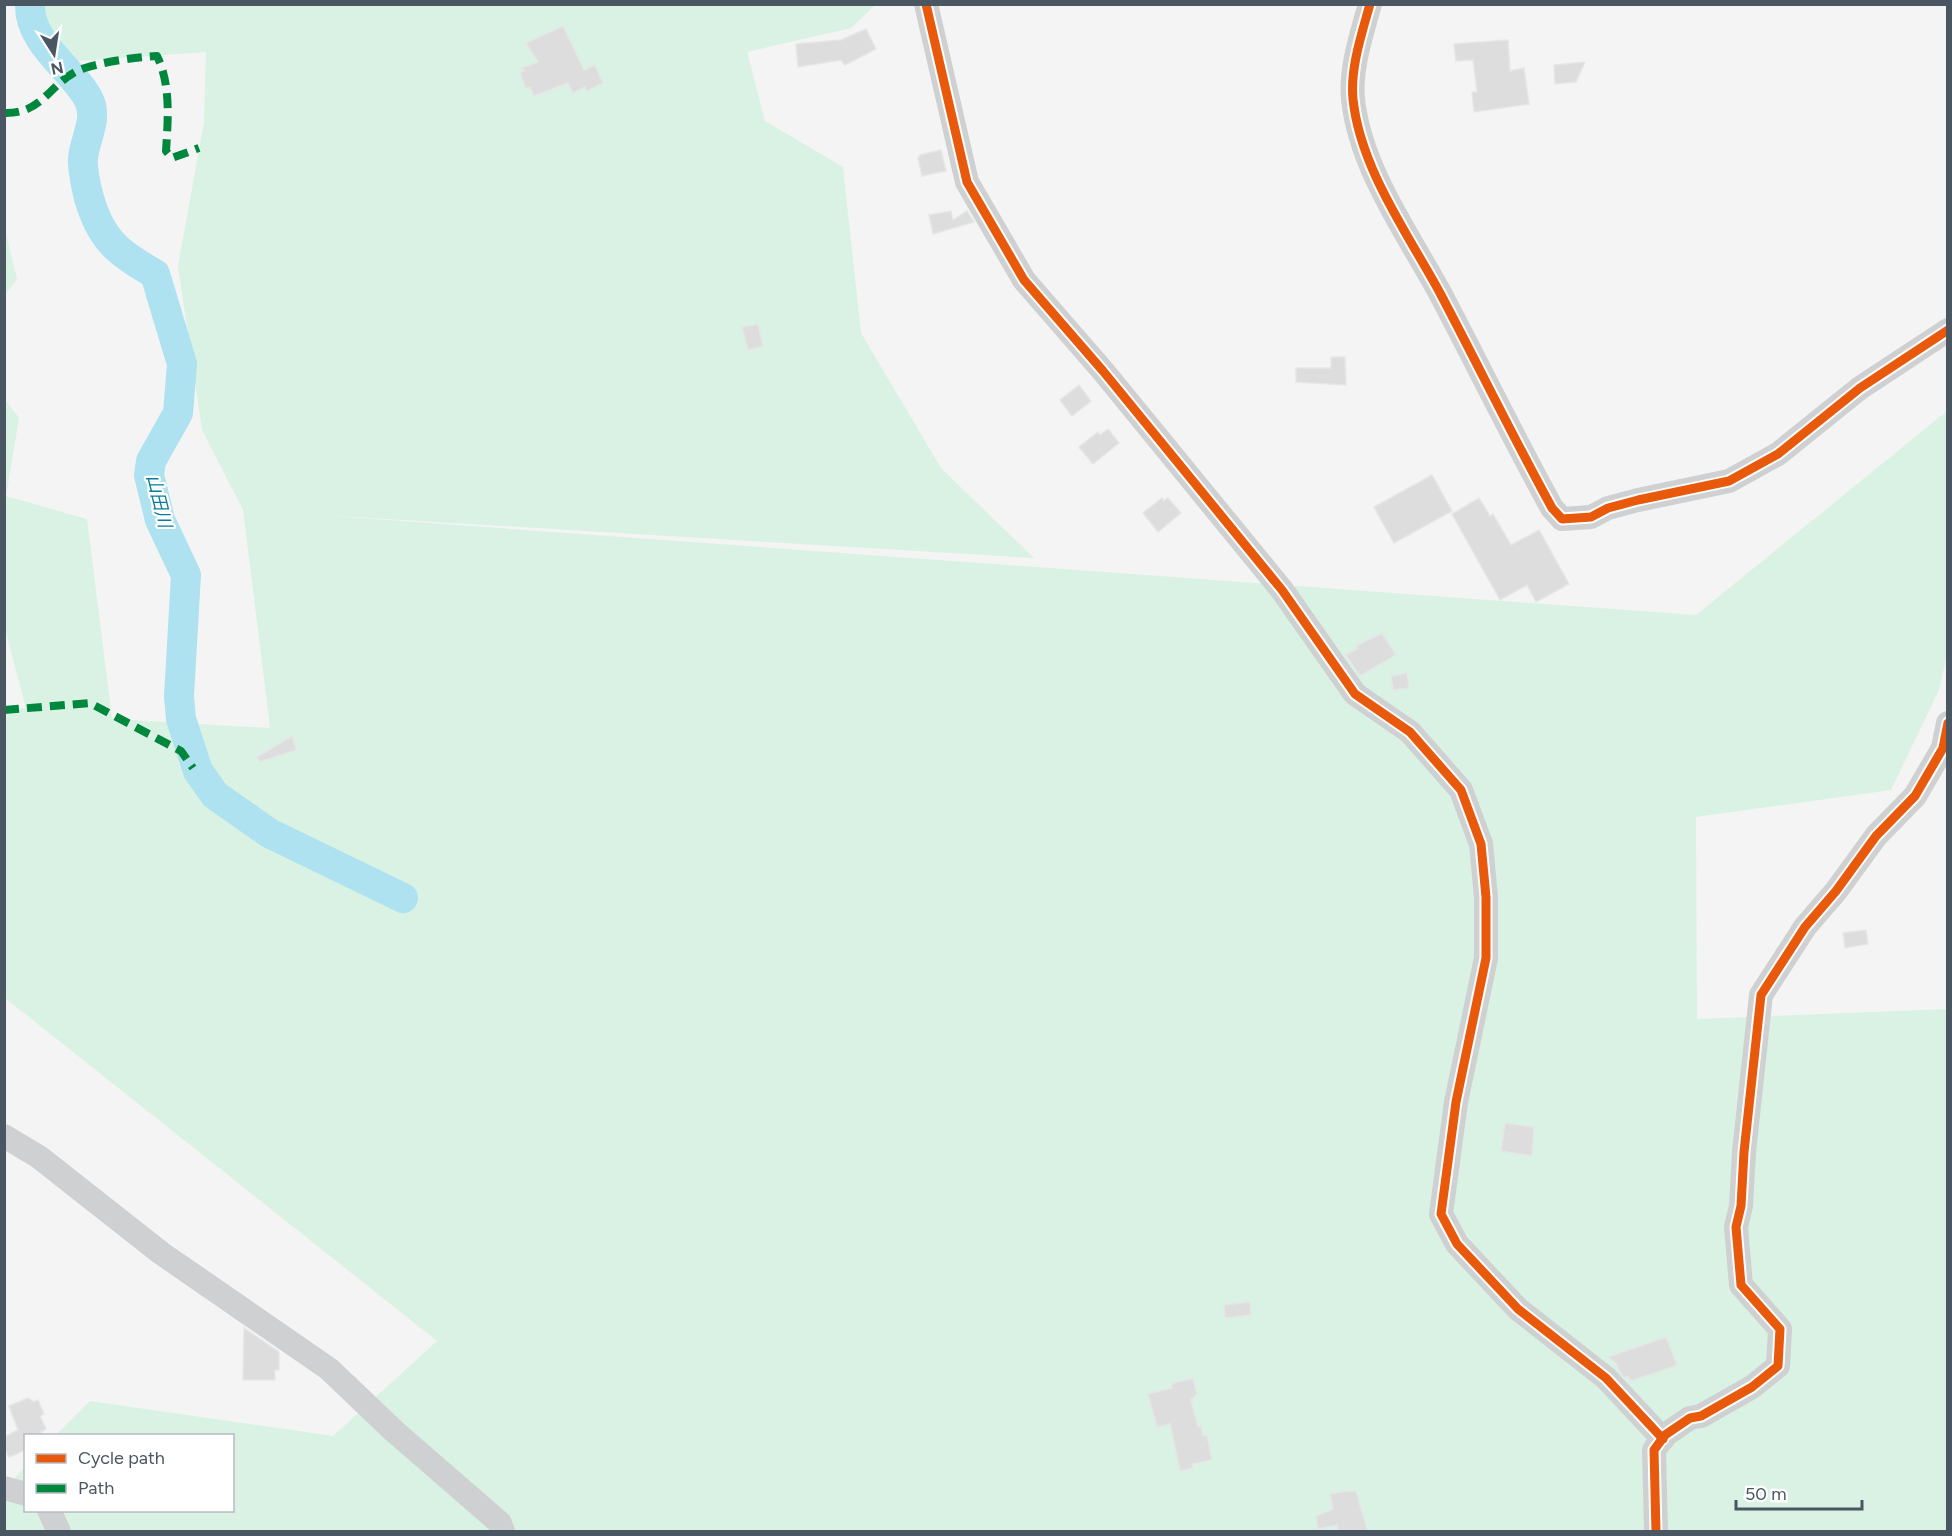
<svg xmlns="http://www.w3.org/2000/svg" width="1952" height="1536" font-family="Figtree,'Noto Sans JP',sans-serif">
<rect width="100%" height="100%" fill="#f4f4f4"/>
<g fill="#d9f2e3">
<path d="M876,4L851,28L747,52L765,121L843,167L861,333L941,468L1034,558L319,515L1696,615L1947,411V655L1939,690L1891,790L1696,817L1697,1019L1947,1009V1531H5V1488L25,1467L26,1510H232V1436L56,1435L90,1401L333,1436L437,1341L5,998V710L26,708L5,629L4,398L19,418L6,496L87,519L112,719L270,728L243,510L202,430L178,266L204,122L206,52L77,61L61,51L30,12L35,5Z"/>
<path d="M4,225L17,279L5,295H4Z"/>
</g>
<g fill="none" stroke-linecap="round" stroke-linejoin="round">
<path stroke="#aee2f0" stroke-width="30" d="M30,4C28,43 75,71 89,100C98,120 85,138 83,158C82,170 86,186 89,198C101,240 118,253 155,274L182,364L178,413L151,461L149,475L160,520L186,575L179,696L181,719L198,771L215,795L269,833L403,898"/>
</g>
<g fill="#ddddde" stroke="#e5e6e7" stroke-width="1.5">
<path d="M563,26L584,70L595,65L603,83L587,91L585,87L573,93L568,83L534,96L530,87L526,89L520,72L524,71L522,68L538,62L526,43Z"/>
<path d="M866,29L876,49L845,65L841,60L798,67L796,44L841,40Z"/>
<path d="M1508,40L1510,71L1524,68L1529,104L1474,112L1472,92H1477L1473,60L1456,61L1454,44Z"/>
<path d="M1585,62L1576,82L1555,84L1554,65Z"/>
<path d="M941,150L946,171L922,176L918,158L920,155Z"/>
<path d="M951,211L953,220L967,211L974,222L933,234L929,215Z"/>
<path d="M758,324L763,346L748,350L742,327Z"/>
<path d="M1331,357H1345L1346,385L1296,382V368H1331Z"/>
<path d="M1079,385L1091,401L1072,416L1060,400Z"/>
<path d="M1108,429L1119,443L1093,464L1079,447L1098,432L1100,435Z"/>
<path d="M1432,475L1452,511L1394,543L1374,507Z"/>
<path d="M1162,498L1164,501L1168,498L1181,513L1158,532L1143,513Z"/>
<path d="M1479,498L1490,516L1493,514L1511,545L1539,530L1569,584L1536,602L1527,585L1500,600L1452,514Z"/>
<path d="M1382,633L1396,655L1360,676L1346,655L1358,648L1356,646Z"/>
<path d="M1407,673L1409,688L1393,690L1391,676Z"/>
<path d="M292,736L296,750L260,762L257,757Z"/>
<path d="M1866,930L1868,944L1845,948L1843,933Z"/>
<path d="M1505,1123L1534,1127L1532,1156L1501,1151Z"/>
<path d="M1250,1302L1251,1315L1225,1318L1224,1305Z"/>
<path d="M244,1328L279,1352V1370H275V1380H243Z"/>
<path d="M1666,1337L1677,1365L1655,1373L1630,1381L1628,1376L1625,1378L1619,1371L1617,1364L1608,1357Z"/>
<path d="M1193,1378L1197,1394L1191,1400L1198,1427L1201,1426L1203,1436L1207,1435L1212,1460L1192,1464L1193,1468L1180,1471L1170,1424L1157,1427L1148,1394L1172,1388L1171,1384Z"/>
<path d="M28,1398L34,1402L38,1400L44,1414L40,1416L46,1429L41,1432L43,1436H26V1450L9,1457L4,1446V1437L18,1430L9,1406Z"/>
<path d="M1347,1491H1356L1368,1532H1339L1337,1525L1318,1529L1316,1516L1333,1509L1330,1494Z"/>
</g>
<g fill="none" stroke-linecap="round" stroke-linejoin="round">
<g stroke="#ced0d2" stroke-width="24">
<path d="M926,4L967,182L1024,280L1103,371L1282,590L1355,694L1410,732L1461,790L1481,844L1486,897V958L1456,1102L1441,1214L1457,1244L1518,1309L1606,1378L1663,1439"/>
<path d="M1370,4C1362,33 1350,68 1353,99C1360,168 1408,234 1440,293C1478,365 1513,437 1552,508L1562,519L1591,517L1608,508L1638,500L1729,481L1778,454L1860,388L1948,330"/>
<path d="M4,1136L39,1157L161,1253L329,1369L394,1431L500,1523L503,1532"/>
<path d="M4,1488L26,1494"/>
<path d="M49,1510L59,1532"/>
<path d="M1656,1532L1654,1450L1665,1435L1690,1418L1701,1416L1752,1387L1778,1366L1780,1329L1741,1285L1736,1227L1741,1206L1744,1152L1761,995L1805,927L1836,891L1876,836L1915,796L1943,748L1948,723"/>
</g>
<g stroke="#00873e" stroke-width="8" stroke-dasharray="15 8" stroke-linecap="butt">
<path d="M4,113C41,114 47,88 75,72C92,63 137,57 157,56C171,85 168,119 166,151L172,158L199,148"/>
<path d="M4,710L90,703L181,751L193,768"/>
</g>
<g stroke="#fff" stroke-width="13">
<g id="cycleway">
<path d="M926,4L967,182L1024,280L1103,371L1282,590L1355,694L1410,732L1461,790L1481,844L1486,897V958L1456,1102L1441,1214L1457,1244L1518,1309L1606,1378L1663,1439"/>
<path d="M1370,4C1362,33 1350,68 1353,99C1360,168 1408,234 1440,293C1478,365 1513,437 1552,508L1562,519L1591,517L1608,508L1638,500L1729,481L1778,454L1860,388L1948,330"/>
<path d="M1656,1532L1654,1450L1665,1435L1690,1418L1701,1416L1752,1387L1778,1366L1780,1329L1741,1285L1736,1227L1741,1206L1744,1152L1761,995L1805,927L1836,891L1876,836L1915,796L1943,748L1948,723"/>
</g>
</g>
<use href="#cycleway" stroke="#e8590c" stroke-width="9"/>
</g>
<g text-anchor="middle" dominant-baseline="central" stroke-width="4.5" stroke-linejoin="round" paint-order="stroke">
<g font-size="18" font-style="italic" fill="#0c7c9b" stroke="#fff">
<text transform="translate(159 501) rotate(76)">山田川</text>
</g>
</g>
<rect width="1952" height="1536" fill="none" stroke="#4a5661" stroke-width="12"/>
<rect x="24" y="1434" width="210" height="78" fill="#ffffff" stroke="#b7bbc0" stroke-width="1.5"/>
<rect x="36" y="1454" width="30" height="9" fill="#e8590c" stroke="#b7bbc0" stroke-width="1.5"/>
<text x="78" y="1464" font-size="18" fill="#4a5661">Cycle path</text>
<rect x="36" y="1484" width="30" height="9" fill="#00873e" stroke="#b7bbc0" stroke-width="1.5"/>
<text x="78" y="1494" font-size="18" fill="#4a5661">Path</text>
<g transform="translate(54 54) rotate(168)" stroke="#ffffff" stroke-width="4.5" paint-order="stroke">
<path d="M0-4.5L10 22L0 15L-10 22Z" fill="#4a5661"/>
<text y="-9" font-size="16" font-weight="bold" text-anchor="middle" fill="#4a5661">N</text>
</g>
<path d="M1736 1500v9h126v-9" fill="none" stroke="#4a5661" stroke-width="3"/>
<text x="1745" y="1500" font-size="18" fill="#4a5661" stroke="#ffffff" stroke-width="4.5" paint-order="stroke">50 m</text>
</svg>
